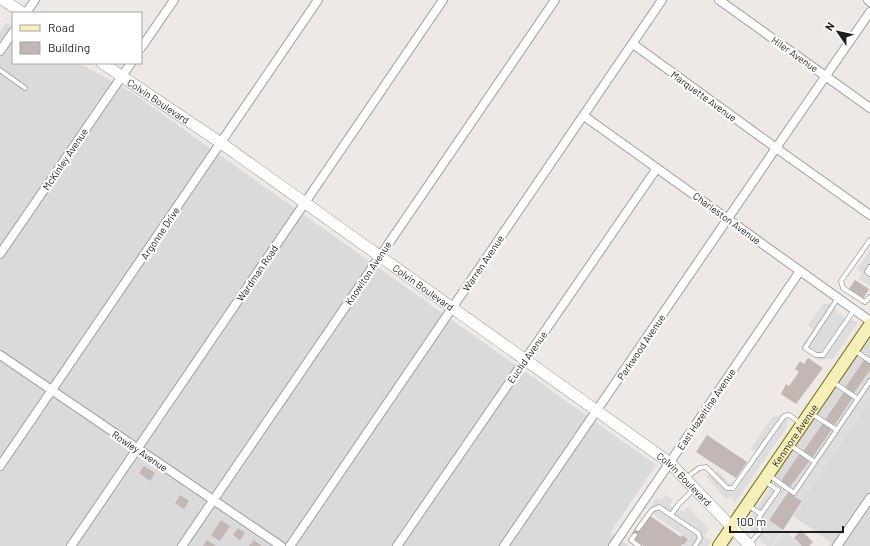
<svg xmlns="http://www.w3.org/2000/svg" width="870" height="546" font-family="Barlow,sans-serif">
<rect width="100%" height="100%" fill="#eee9e4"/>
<g fill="#dbdada">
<path d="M6,23L13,26V63H79L131,92L656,465L610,533L629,546H0V32Z"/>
<path d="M870,335V546H829L831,542L793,516L803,501L772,479Z"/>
</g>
<g fill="#ddd">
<path d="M870,250V286L858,278L862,273L857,269Z"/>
<path d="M823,304H830L835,307L838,314H841L844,318L858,322L833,359H825L820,361L801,348L813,329L808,325Z"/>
<path d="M870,377V402L825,468L815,458Z"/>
<path d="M781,415L787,419L788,425L735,503L732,496L726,499L706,476L718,471L729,483L736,482L755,453V451L750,450L772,417Z"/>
<path d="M813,459L824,469L803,500L791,491Z"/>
<path d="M775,481L788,490L768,520L783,530L772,546H767L748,527V520Z"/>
<path d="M665,495L673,500L669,506L683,511L688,507L709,529L704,536L711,541L708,546H684L689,539L648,511L657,497L661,500Z"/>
<path d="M785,530L801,546H773Z"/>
</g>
<g fill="#c2b7b3">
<path d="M855,280L869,289L863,299L849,289Z"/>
<path d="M808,358L823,368L796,404L781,394L786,384L789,386L799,372L795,369L800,361L804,364Z"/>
<path d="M864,360L870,364V370L853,394L845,388Z"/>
<path d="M844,392L853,397L834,426L825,420Z"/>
<path d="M823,423L832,429L812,458L803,452Z"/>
<path d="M707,435L747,462L736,478L696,452Z"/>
<path d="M800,453L810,460L790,487L781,481Z"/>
<path d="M144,466L155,473L150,481L139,473Z"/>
<path d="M788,492L802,501L783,530L769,520Z"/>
<path d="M180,495L189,501L184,509L175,503Z"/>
<path d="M650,516L681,537L682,535L688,539L684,545L682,544L681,546H644L634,539L637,536L632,533L636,528L640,531Z"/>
<path d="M221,520L230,526L220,541L211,535Z"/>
<path d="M238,528L245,533L240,540L233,535Z"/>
<path d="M801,530L813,542L809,546H802L794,538Z"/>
<path d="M207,540L216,546H203Z"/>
<path d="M254,540L262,546H249Z"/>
</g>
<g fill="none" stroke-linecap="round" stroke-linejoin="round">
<g stroke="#9e9e9e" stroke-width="5.5">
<g id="service">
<path d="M0,70L25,88"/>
<path d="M870,240L841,281L843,288L863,301L865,302L870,297"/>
<path d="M870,267L867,272L870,274"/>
<path d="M838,298L805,348L816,355H823L854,310"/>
<path d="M854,350L870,361"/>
<path d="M833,382L858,399"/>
<path d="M812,414L837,430"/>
<path d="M817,459L870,381"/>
<path d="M770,476L794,493L815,462L790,445"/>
<path d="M686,478L699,468L706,467L727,488H733L784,416L789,415L802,424"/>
<path d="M749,506L761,514L778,490L764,481"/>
<path d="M671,515L679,504L694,489"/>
<path d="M638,529L652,510L659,507L698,533L700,538L695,546"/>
<path d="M635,535L631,540L639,546"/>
<path d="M749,544L760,532L758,520L761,514"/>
</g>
</g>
<g stroke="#9e9e9e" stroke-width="10">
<g id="minor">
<path d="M719,0L870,108"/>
<path d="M868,0L870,2"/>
<path d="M870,12L776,148L870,215"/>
<path d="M26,13L35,0"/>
<path d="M141,48L174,0"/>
<path d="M0,51L13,32"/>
<path d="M584,116L870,321"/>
<path d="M0,254L131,63"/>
<path d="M0,355L281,546"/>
<path d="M0,466L318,0"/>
<path d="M71,546L443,0"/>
<path d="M182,546L555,0"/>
<path d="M290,546L662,0"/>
<path d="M397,546L657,168"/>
<path d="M504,546L776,148L633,44"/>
<path d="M613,546L800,271"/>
<path d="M837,546L870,498"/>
</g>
</g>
<g stroke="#9e9e9e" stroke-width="12">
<g id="tertiary">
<path d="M3,0L23,13"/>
<path id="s1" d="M102,63L221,143L670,463L750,546"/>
</g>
</g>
<g stroke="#706809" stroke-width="14">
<g id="secondary">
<path id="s2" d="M719,546L870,325"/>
</g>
</g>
<use href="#service" stroke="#fff" stroke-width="4"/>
<use href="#minor" stroke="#fff" stroke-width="8"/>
<use href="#tertiary" stroke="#fff" stroke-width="11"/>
<use href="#secondary" stroke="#f7efb9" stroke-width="12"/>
</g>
<g text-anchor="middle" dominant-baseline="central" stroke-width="4" stroke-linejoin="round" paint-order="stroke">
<g font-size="10" fill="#1d1d1d" stroke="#fff">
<text transform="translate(795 54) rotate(35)">Hiler Avenue</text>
<text transform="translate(704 96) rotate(36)">Marquette Avenue</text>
<text stroke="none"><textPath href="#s1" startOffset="68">Colvin Boulevard</textPath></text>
<text transform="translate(65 159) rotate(-56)">McKinley Avenue</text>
<text transform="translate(727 218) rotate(36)">Charleston Avenue</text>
<text transform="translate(160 233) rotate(-56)">Argonne Drive</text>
<text transform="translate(483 263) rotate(-56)">Warren Avenue</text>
<text transform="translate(257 273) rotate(-56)">Wardman Road</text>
<text transform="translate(368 273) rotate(-56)">Knowlton Avenue</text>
<text stroke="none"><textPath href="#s1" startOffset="392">Colvin Boulevard</textPath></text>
<text transform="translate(641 347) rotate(-56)">Parkwood Avenue</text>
<text transform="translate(527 357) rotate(-55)">Euclid Avenue</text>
<text transform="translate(706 409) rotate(-56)">East Hazeltine Avenue</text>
<text stroke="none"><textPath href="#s2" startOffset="134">Kenmore Avenue</textPath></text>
<text transform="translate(140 451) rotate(34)">Rowley Avenue</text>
<text stroke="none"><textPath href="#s1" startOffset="716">Colvin Boulevard</textPath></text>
</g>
</g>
<rect x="12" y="12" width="130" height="52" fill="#ffffff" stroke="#a5a5a5"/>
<rect x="20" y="25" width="20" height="6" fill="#f7efb9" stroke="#a5a5a5"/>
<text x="48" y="32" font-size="12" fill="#1d1d1d">Road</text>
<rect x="20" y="42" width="20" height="12" fill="#c2b7b3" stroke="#a5a5a5"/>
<text x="48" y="52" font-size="12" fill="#1d1d1d">Building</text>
<g transform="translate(838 32) rotate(304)" stroke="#ffffff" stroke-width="3" paint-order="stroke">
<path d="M0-3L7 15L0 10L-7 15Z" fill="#1d1d1d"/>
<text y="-6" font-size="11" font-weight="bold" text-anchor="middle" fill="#1d1d1d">N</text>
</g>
<path d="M730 526v6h113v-6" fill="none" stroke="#1d1d1d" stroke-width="2"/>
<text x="736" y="526" font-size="12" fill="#1d1d1d" stroke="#ffffff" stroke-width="3" paint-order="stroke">100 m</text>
</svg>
